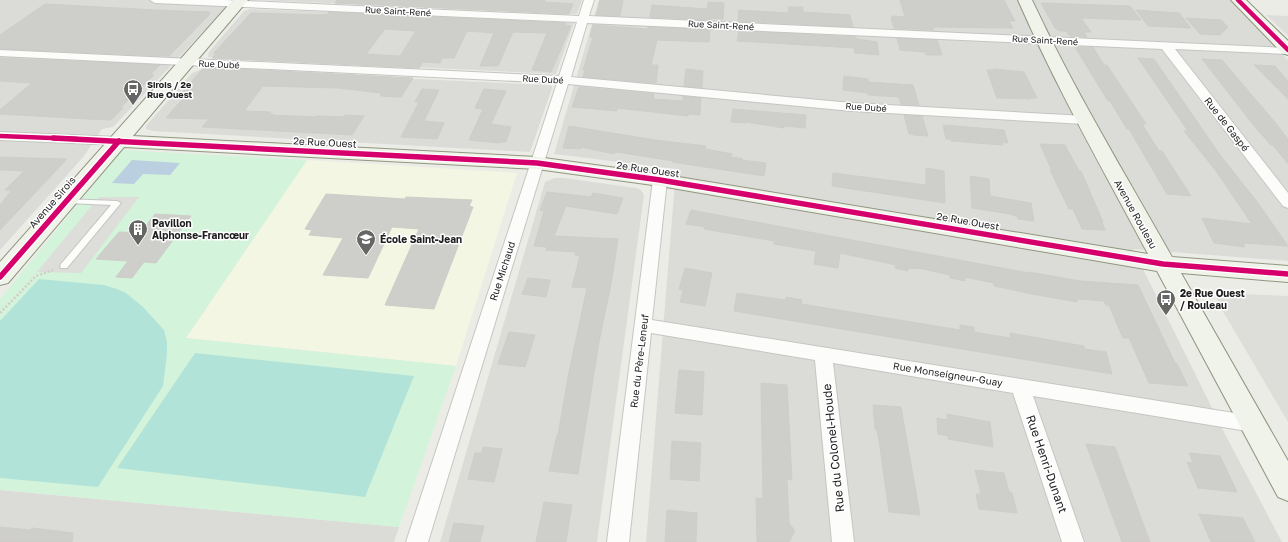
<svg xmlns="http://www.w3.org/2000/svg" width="1288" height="542" font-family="'Golos Text',sans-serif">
<rect width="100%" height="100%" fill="#ecece7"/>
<g fill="#dbdbd8">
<path d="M0,0H233L113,127L102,129L84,156L0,250Z"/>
<path d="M259,0H582L577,14Z"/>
<path d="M599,0H1230L1288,60V261L1133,249L1226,436L1282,542H646L676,169L554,154Z"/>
<path d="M250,9L412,15L574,23L556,74L208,57L209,52L244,11Z"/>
<path d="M203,69L546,85L552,86V88L530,152L153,131L146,129V126L192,73Z"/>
<path d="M555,178H564L636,188L641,190L644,195L597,542H440L545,182Z"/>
<path d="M0,490L399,527L394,542H0Z"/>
</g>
<path fill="#f2f6e2" d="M307,160L517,173L456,366L186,338Z"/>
<path fill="#d4f3db" d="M122,150L307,160L186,338L456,366L399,527L0,490V299Z"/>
<g fill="#b2e3d9">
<path d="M39,279L104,285L117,289L126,293L143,307L164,330L167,342V354L163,386L98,487L0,478V321Z"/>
<path d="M195,353L414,376L365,497L117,468Z"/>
</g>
<g fill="#ddddda">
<path d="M1266,15L1288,16V36Z"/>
<path d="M99,197H139L81,273L37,272Z"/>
<path d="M1222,293L1288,296V422L1218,303L1217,297Z"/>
</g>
<path fill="#bacfdf" d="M132,160L180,163L170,175L143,174L134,184L112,183Z"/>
<g fill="#cececa" stroke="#cfcdc8" fill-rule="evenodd">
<path d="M337,0H545L544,2L573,4L569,14L335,3Z"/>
<path d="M600,0H623L620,16L596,15Z"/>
<path d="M900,0H1004L1015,21H1009L1013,28L932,27L934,30L894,28L891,18H892V16L905,17Z"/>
<path d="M708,2L724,3L723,19L711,18V20L650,17L652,5L707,9Z"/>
<path d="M1041,3L1130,6L1141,20L1081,18L1091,32H1084L1087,37L1070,36L1066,31H1060L1055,28Z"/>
<path d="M45,4L156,10L210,12L207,14H210L169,56L0,49V35Z"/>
<path d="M788,7H803V12L850,15L853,27L738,21L739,10L789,13Z"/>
<path d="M1136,10L1179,13L1191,28L1148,26Z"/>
<path d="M329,12L566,23L565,25L571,26L551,72L532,70L547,33L513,32L498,66H480L494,33L467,31L454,58H442L440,63L423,62L419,68L212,58L216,54L214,53L251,13L321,15L328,14ZM385,29L416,31L400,56L366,54Z"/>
<path d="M1186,18L1221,20L1228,27L1220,35L1200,34Z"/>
<path d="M593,25L647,29L648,27L710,30L709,42L657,40L651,65H658L656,83L583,77L585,70H583L593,37H590Z"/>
<path d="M739,31L856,37L857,39L877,42L879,55L855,53L854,48L737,41Z"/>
<path d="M897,38L937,40L942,55H926L925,52L900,50Z"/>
<path d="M1075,47H1093L1104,65H1107L1146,124H1142L1159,151H1162L1191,196L1167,194L1129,129H1127L1110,101H1108Z"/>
<path d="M0,58L160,65L151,74L154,75L120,108H123L111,120L88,119L0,114V110L32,83L0,81Z"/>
<path d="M1138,58L1154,59L1220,155L1258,203L1288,246L1243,243L1245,247L1214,243L1202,218L1252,224L1216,171L1184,131H1188Z"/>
<path d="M1202,59L1222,60L1274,121L1288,139V164L1273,145H1271L1255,127Z"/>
<path d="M1254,65L1275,66L1288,81V99Z"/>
<path d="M204,67L413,78L401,97L381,96V93L338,88L263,86L244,111L271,112L269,114H273L272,115L315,117L316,116L343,117L345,115L364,116L352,135L202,127L209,119L166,118L185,96H179Z"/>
<path d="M686,69L703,71L702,88L684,86Z"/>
<path d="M994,69L1024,72L1037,98H1030V99L997,98L987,70H995Z"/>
<path d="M844,76L868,79V82L913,85L919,105L901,104L899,97L868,95V93L843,90Z"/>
<path d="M579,87L654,94L653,99L683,101V96L701,98L700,115L689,114L688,116L617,108V111L572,107Z"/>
<path d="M422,89L439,90L424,121L444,123L437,139L401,137L419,102H415Z"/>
<path d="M484,89L506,91L491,124L511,127L506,142H501L500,143L469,140L483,109L475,108Z"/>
<path d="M733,109L806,115L805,128L784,126V128L746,122V123L731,122Z"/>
<path d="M904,115L922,116L928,136L913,135V134H909Z"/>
<path d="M943,125L1004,130L1008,143L1002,142L1003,145L951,141V139H946Z"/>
<path d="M569,126L655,140L706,146L705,149L732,154L731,157L743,159L742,160L766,163L764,176L672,162L673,161L623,153L615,152L614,154L581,147V149L563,148Z"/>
<path d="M1040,144L1065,145L1079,171H1081L1103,222H1102L1105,230L1082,229L1073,209H1069L1050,170L1052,171Z"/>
<path d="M0,157L67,159L0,230V205L12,190H5L24,171L0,170Z"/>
<path d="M926,168L944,171L945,203L832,186L833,173L926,185Z"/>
<path d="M970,176L989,179L990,196L1031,203L1034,221L1018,219V217L1010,214L972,208Z"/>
<path d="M547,192L591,197L593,193L623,198L617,214L566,206L554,236L618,239L612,279L599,342L578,474L549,471L557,435H558L569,372L587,288L572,287L580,256L575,255V252L546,250L547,247L534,246L544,211L540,210Z"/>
<path d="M326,194L405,199L406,197L472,200L469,206L473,207L434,309L385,305L419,229L392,227L368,278L323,275L343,238L309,235L312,230L305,229Z"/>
<path d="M691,210L1029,273V272L1080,281L1138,285L1175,363L1177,364L1188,386L1149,383L1129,338H1123L1109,305H1106L1104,301L1077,299V302L1032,294L994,286V283L965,277V281L950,278V275L923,269L908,268V271L895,268L896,265L840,253L838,268L814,264L816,251L774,244V241L704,229L705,227L686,224Z"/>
<path d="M155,214L191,216L156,263L144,262L132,278L116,277L128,261L96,259L119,232L140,233Z"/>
<path d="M685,268L712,273L705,306L680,302L683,290L679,289Z"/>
<path d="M528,278L550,280L546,297L522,294Z"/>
<path d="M737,293L786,300V297L802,300L801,304L838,310L960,330V325L974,327V332L1010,338V333L1084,346V349L1106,352L1112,374L734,311Z"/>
<path d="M509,332L535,335L525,367L498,364Z"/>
<path d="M679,370L704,372L702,415L675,413Z"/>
<path d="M761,383L787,385L792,480L787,479L789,523L795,531L789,542H757L756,498L763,499Z"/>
<path d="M873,405L901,407L920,515L889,512L879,440L877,430L875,429Z"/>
<path d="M947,414L990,422L993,447L948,439V436L938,434L937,418L947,420Z"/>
<path d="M672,441L701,443L699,481L670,479Z"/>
<path d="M1086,444L1115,447L1150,542H1122Z"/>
<path d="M483,447L502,449L494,482L468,479L475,453H482Z"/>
<path d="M1189,453L1220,456L1237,492L1198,488L1187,462L1193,463Z"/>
<path d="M975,470L1004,473L1009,492L1012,493L1017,513L979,509L976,494H981Z"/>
<path d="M544,502L572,505L566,542H536Z"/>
<path d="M667,510L697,513L696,542H665Z"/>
<path d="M1199,514L1243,518L1255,542H1211Z"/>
<path d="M454,523L484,526L480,542H449Z"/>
<path d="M0,527L31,530L32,528L73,533L72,542H0Z"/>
</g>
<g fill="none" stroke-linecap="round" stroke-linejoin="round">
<g stroke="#c5c5c3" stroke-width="2">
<path id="lane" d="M64,199L117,201L121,203L67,268H61L60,266L61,264L111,205L67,203H64L63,201Z"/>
</g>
<g stroke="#c5c5c3" stroke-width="2">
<g id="street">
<path d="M150,0H225L579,16L584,0H594L589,16L1288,48V54L1175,49L1288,193V208L1283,206L1162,49L587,23L571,77L852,103L1085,116L1090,117L1091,120L1090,123L1085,124L852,111L568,84L428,542H406L557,83L0,56V50L559,76L577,22L155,3Z"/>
<path d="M0,132L119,137L124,138L126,141L124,144L119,145L0,140Z"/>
<path d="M660,175L665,177L667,180L652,320L1253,416L1260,418L1263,424L1260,430L1253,432L1033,396L1084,542H1062L1013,393L833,363L854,542H832L815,360L651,333L629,542H607L653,180L655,177Z"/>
</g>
</g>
<g stroke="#8f967f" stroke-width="2">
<g id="secondary">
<path d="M233,0H248L133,136L537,157L660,174L1148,254C1103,170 1056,87 1018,0H1032C1073,88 1124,172 1172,257L1288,266V282L1181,273L1288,461V501L1278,497L1157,271L660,186L537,169L124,147L8,283L0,285V262Z"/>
<path d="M1231,0H1246L1288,41V55L1282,53Z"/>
</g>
</g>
<path stroke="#d6cbc7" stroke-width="2.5" stroke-dasharray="2 2" stroke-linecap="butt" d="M0,313L36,276L53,270"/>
<use href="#lane" fill="#fcfcfb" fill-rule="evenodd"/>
<use href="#street" fill="#fcfcfb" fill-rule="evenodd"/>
<use href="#secondary" fill="#f0f3ea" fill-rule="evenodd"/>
<g stroke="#fff" stroke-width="6">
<g id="cycleway-far1">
<path d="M1238,0L1288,50"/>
<path d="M0,136L77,139"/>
</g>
</g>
<g stroke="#fff" stroke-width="8">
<g id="cycleway">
<path d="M53,138L537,163L660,180L1163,264L1288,274"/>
<path d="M0,277L119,141"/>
</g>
</g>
<use href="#cycleway-far1" stroke="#d6006c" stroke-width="4.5"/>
<use href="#cycleway" stroke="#d6006c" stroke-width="5.5"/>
</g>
<defs>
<g id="bus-pin" transform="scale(1)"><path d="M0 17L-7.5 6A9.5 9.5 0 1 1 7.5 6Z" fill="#666664" stroke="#fff"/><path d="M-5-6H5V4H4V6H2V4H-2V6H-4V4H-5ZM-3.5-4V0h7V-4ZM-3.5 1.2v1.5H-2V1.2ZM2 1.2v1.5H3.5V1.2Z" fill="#fff"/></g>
<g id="building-pin" transform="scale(1)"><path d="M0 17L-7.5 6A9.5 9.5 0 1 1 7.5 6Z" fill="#666664" stroke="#fff"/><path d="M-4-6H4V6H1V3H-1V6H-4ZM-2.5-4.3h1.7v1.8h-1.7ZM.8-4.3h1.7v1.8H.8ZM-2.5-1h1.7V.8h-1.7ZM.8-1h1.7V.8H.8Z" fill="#fff"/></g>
<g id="school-pin" transform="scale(1)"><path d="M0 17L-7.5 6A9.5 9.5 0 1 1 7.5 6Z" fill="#666664" stroke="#fff"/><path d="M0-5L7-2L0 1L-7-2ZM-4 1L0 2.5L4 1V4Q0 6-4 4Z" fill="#fff"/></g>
</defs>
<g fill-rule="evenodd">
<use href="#bus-pin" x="133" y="89"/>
<use href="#building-pin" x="138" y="229"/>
<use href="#school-pin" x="366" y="239"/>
<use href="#bus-pin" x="1166" y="299"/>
</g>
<g text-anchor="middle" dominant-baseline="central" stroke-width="3" stroke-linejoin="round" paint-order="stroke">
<g font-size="9" fill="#1e1e1e" stroke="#fff">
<text transform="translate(398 11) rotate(3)">Rue Saint-René</text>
<text transform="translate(721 25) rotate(3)">Rue Saint-René</text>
<text transform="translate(1045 40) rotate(3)">Rue Saint-René</text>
<text transform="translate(219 64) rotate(3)">Rue Dubé</text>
<text transform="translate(543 79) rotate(3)">Rue Dubé</text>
<text transform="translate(866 107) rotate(4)">Rue Dubé</text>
</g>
<g font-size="9" font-weight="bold" fill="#1e1e1e" stroke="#fff" text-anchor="start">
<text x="147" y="84">Sirois / 2e<tspan x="147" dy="10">Rue Ouest</tspan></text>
</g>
<g font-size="10" fill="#1e1e1e" stroke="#fff">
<text transform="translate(1227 124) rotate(52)">Rue de Gaspé</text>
<text transform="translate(325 142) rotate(3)">2e Rue Ouest</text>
<text transform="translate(648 169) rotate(8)">2e Rue Ouest</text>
<text transform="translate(52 202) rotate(-49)">Avenue Sirois</text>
<text transform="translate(1136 214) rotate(61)">Avenue Rouleau</text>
<text transform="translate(968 221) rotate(10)">2e Rue Ouest</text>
<text transform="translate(502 271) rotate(-72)">Rue Michaud</text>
<text transform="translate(639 361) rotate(-83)">Rue du Père-Leneuf</text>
<text transform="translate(948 374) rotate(9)">Rue Monseigneur-Guay</text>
</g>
<g font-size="10" font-weight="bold" fill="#1e1e1e" stroke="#fff" text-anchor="start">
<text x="152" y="223">Pavillon<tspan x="152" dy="12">Alphonse-Francœur</tspan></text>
<text x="380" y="239">École Saint-Jean</text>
<text x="1180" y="293">2e Rue Ouest<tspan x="1180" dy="12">/ Rouleau</tspan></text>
</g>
<g font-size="12" fill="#1e1e1e" stroke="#fff">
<text transform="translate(833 448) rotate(-96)">Rue du Colonel-Houde</text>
<text transform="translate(1047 464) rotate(71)">Rue Henri-Dunant</text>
</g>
</g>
</svg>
